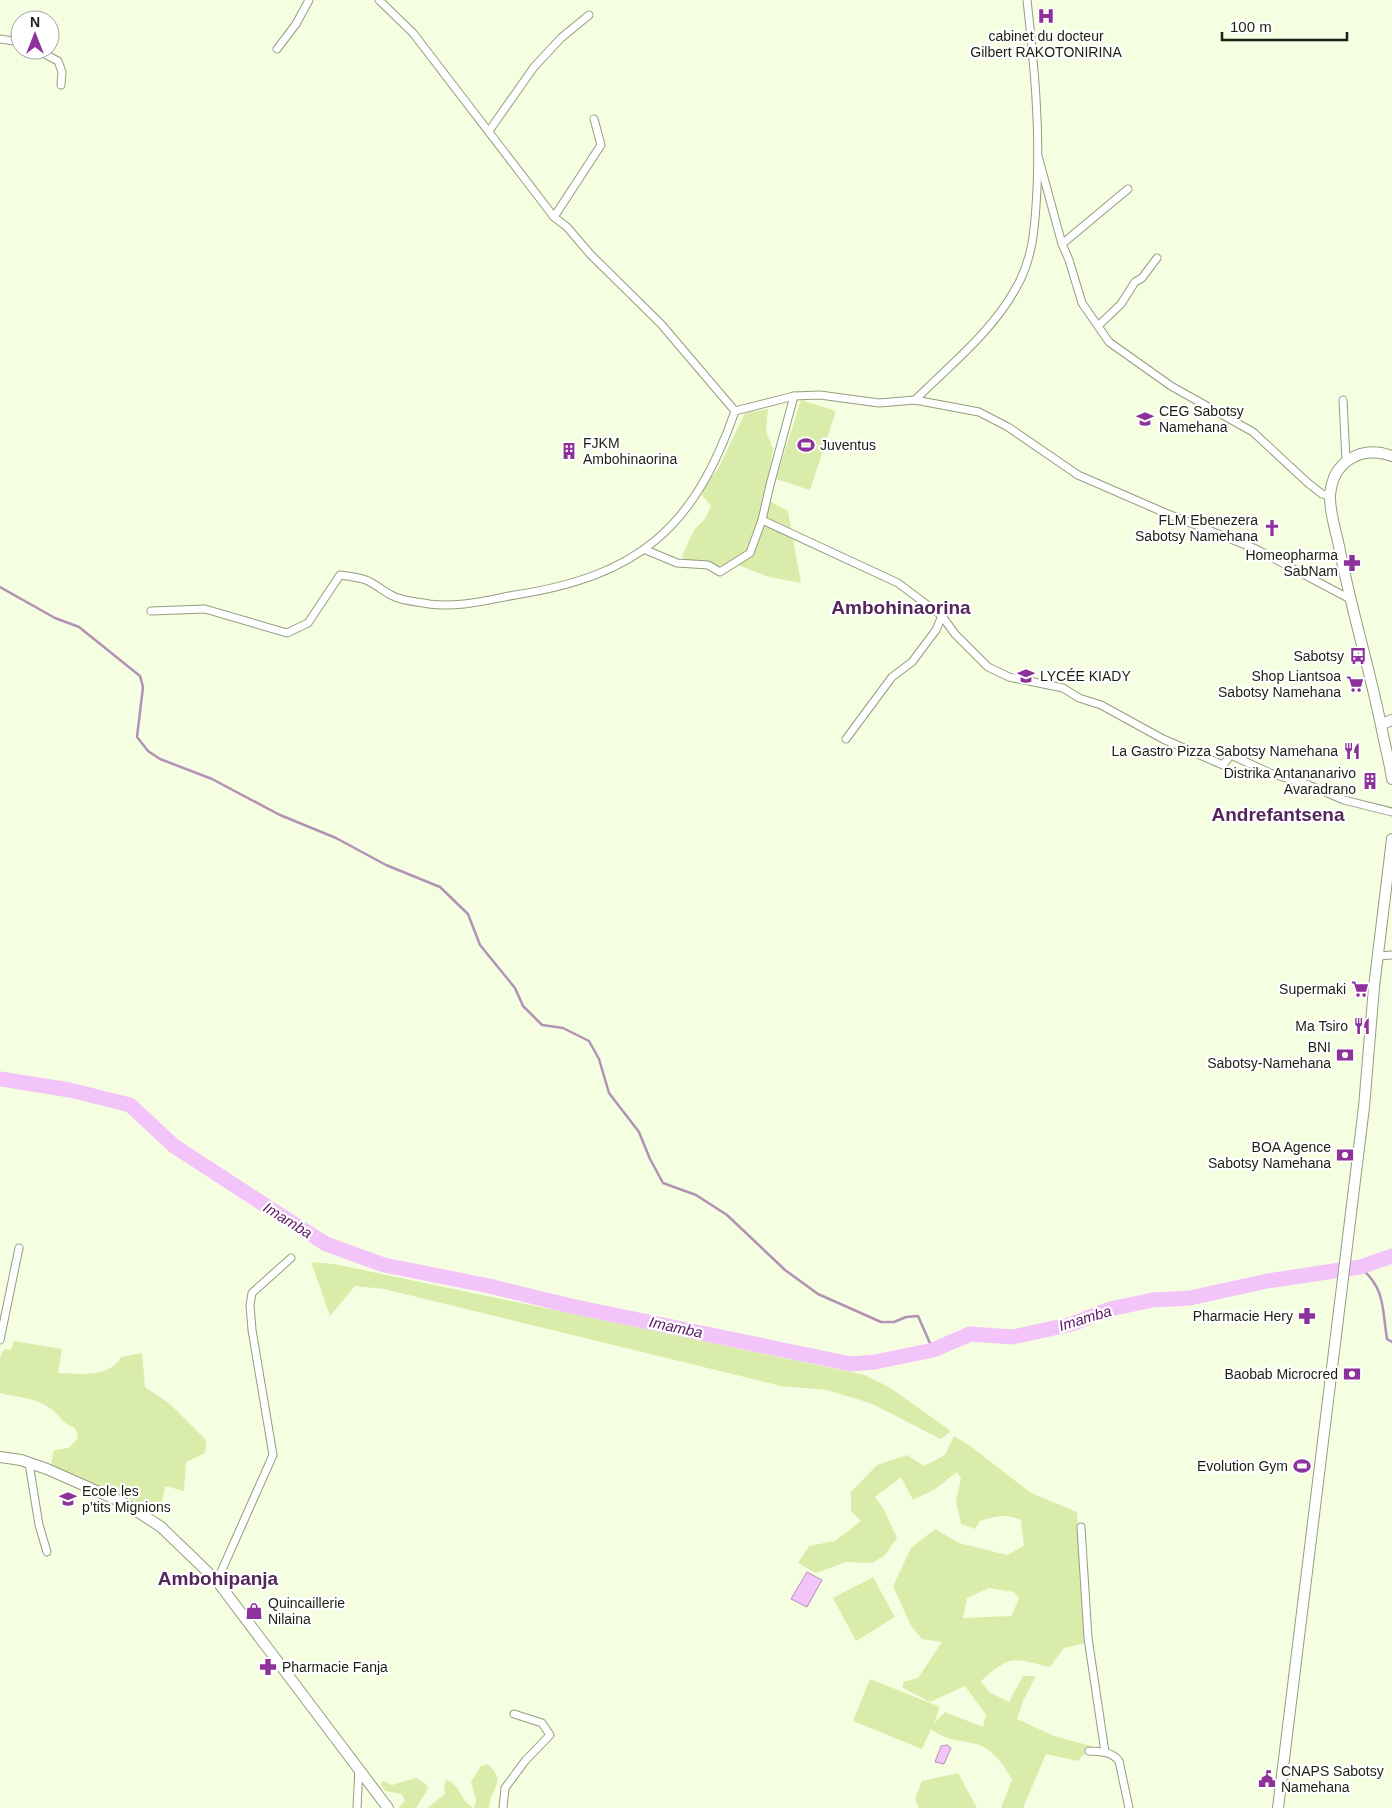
<svg xmlns="http://www.w3.org/2000/svg" width="1392" height="1808" font-family="Helvetica,sans-serif">
<rect width="100%" height="100%" fill="#f5fee0"/>
<g fill="#daecaa" fill-rule="evenodd">
<path d="M801,400L836,411L810,490L776,479Z"/>
<path d="M768,409L766,431L773,449L766,499L788,511L801,583L769,577L738,565L720,566L686,561L682,556L694,530L705,519L711,506L702,495L704,487L718,469L745,413Z"/>
<path d="M311,1262L334,1264L865,1375L889,1387L951,1431L941,1439L870,1403L827,1390L781,1386L384,1289L355,1286L330,1316Z"/>
<path d="M14,1341L62,1349L58,1373C78,1374 110,1378 121,1357L142,1353L145,1387L170,1404L206,1440L205,1453L186,1462L184,1491L165,1486L160,1515L124,1495H119L51,1465L54,1450L69,1448L78,1438L75,1428C59,1421 61,1416 50,1408C37,1398 16,1397 0,1393V1358L4,1349L11,1350Z"/>
<path d="M954,1436L969,1445L1031,1493L1077,1512L1085,1643L1064,1648L1050,1667C1011,1658 1012,1654 981,1681L989,1692L1009,1702L1023,1676H1036L1023,1701L1017,1719L1054,1736L1091,1746L1078,1761L1046,1754L1023,1808H1001L1012,1780C1004,1765 993,1749 976,1744C956,1739 949,1742 931,1729L922,1749L853,1721L870,1679L940,1707L934,1723L945,1712L983,1727L986,1715L965,1686L930,1702L903,1688V1682L918,1678L942,1642L922,1639L911,1626L893,1586L911,1548L935,1529L959,1543L1007,1555L1024,1546L1021,1520C1005,1513 997,1516 980,1521L975,1529L961,1524L956,1501L961,1479L957,1472L935,1489L913,1500L901,1477L875,1497L883,1508L897,1538L884,1556L872,1563L846,1562L816,1573L798,1563L809,1546L835,1541L861,1521L851,1511V1492L877,1465L907,1455L924,1466L945,1455ZM989,1588L1014,1592L1019,1599L1011,1616L963,1618L967,1598Z"/>
<path d="M873,1577L895,1617L856,1641L833,1598Z"/>
<path d="M487,1764C509,1781 489,1790 489,1808H427L445,1794L444,1786L446,1780C461,1784 460,1802 474,1808L476,1800L471,1782L481,1766Z"/>
<path d="M958,1773L977,1808H919L915,1799L922,1781Z"/>
<path d="M416,1778L426,1784L428,1789L416,1808H398L405,1801L402,1794L385,1791L381,1784L383,1781L392,1785Z"/>
</g>
<g fill="#f3c4fa" stroke="#b292b5">
<path d="M807,1572L822,1580L807,1607L791,1599Z"/>
<path d="M947,1745L951,1748L944,1764L935,1762L941,1746Z"/>
</g>
<g fill="none" stroke-linecap="round" stroke-linejoin="round">
<g stroke="#b292b5" stroke-width="2.5">
<path d="M0,587L55,618L79,627L140,676L143,687L137,737L148,751L160,759L212,779L280,815L336,838L386,865L440,887L468,914L480,945L515,988L523,1006L542,1025L563,1028L589,1041L599,1059L609,1093L639,1132L650,1159L663,1183L696,1195L727,1215L785,1270L818,1294L881,1322H894L906,1317L918,1316L933,1350"/>
<path d="M1360,1267C1386,1289 1382,1309 1387,1339L1392,1342"/>
</g>
<path stroke="#f3c4fa" stroke-width="15" d="M0,1079L70,1090L130,1105L174,1146L277,1213L326,1244L384,1265L489,1286L571,1306L851,1364L875,1362L933,1350L970,1334L1013,1337L1072,1324L1110,1309L1153,1300L1190,1298L1267,1281L1360,1267L1392,1256"/>
<g stroke="#959d81" stroke-width="9">
<g id="street">
<path d="M379,0L413,33L554,217L567,227L590,254L661,324L735,411L794,396L820,395L879,403L915,400L979,412L1008,427L1078,475L1163,512L1256,549L1350,599"/>
<path d="M0,39L20,42"/>
<path d="M277,49L296,24L309,0"/>
<path d="M37,50L58,61L62,72L61,85"/>
<path d="M489,131L534,67L561,38L589,15"/>
<path d="M1038,156L1062,244L1069,260L1082,303L1109,342L1171,386L1253,432L1308,483L1322,494L1330,496"/>
<path d="M554,217L601,145L594,119"/>
<path d="M1062,244L1128,189"/>
<path d="M1098,326L1121,304L1135,282L1142,278L1157,258"/>
<path d="M915,400C950,365 992,332 1016,288C1034,257 1035,224 1037,189C1040,125 1034,63 1027,0"/>
<path d="M1343,400L1346,460"/>
<path d="M762,520L898,583L942,616L955,634L988,667L1009,677L1063,688L1079,698L1101,705L1163,739L1223,765L1231,755L1270,773L1306,784L1344,800L1392,812"/>
<path d="M646,550L677,563L708,565L720,572L750,553L762,520L770,485L794,396"/>
<path d="M151,611L205,609L287,633L308,623L340,575C348,576 357,577 366,580C376,584 385,593 395,597C405,601 418,602 429,604C458,608 487,600 515,595C638,576 694,529 735,411"/>
<path d="M846,739L892,677L912,662L936,630L942,616"/>
<path d="M1378,956L1392,955"/>
<path d="M0,1340L19,1248"/>
<path d="M29,1463L39,1525L47,1552"/>
<path d="M1081,1527L1088,1638L1105,1752"/>
<path d="M217,1581L273,1455L252,1330L250,1305L252,1293L291,1258"/>
<path d="M1089,1751C1101,1752 1111,1751 1119,1761L1129,1808"/>
<path d="M357,1808L359,1768"/>
<path d="M503,1808L505,1788L525,1761L550,1735L542,1723L514,1714"/>
</g>
</g>
<g stroke="#959d81" stroke-width="12">
<g id="secondary">
<path d="M1392,456C1361,445 1333,461 1330,495C1329,512 1337,534 1340,551C1352,613 1371,673 1383,735C1386,750 1390,764 1392,779"/>
<path d="M1382,724L1392,720"/>
<path d="M0,1457L21,1460L47,1469L126,1504L161,1527L217,1581L388,1808"/>
<path d="M1278,1808L1364,1107L1374,987L1392,839"/>
</g>
</g>
<use href="#street" stroke="#fff" stroke-width="7"/>
<use href="#secondary" stroke="#fff" stroke-width="10"/>
</g>
<defs>
<g id="hospital-bare" transform="scale(1.35)"><path d="M-5-5h3v3.5h4V-5h3V5h-3V1.5h-4V5h-3Z" fill="#8d319b" stroke="#fff" stroke-width="2.5" paint-order="stroke"/></g>
<g id="school-bare" transform="scale(1.35)"><path d="M0-5L7-2L0 1L-7-2ZM-4 1L0 2.5L4 1V4Q0 6-4 4Z" fill="#8d319b" stroke="#fff" stroke-width="2.5" paint-order="stroke"/></g>
<g id="stadium-bare" transform="scale(1.35)"><path d="M0-5a6.5 5 0 1 0 0 10a6.5 5 0 1 0 0-10ZM-3.5-1.8h7v3.6h-7Z" fill="#8d319b" stroke="#fff" stroke-width="2.5" paint-order="stroke"/></g>
<g id="building-bare" transform="scale(1.35)"><path d="M-4-6H4V6H1V3H-1V6H-4ZM-2.5-4.3h1.7v1.8h-1.7ZM.8-4.3h1.7v1.8H.8ZM-2.5-1h1.7V.8h-1.7ZM.8-1h1.7V.8H.8Z" fill="#8d319b" stroke="#fff" stroke-width="2.5" paint-order="stroke"/></g>
<g id="church-bare" transform="scale(1.35)"><path d="M-1.2-6h2.4v3.5h3.3v2.4h-3.3V6h-2.4V-.1h-3.3v-2.4h3.3Z" fill="#8d319b" stroke="#fff" stroke-width="2.5" paint-order="stroke"/></g>
<g id="pharmacy-bare" transform="scale(1.35)"><path d="M-2-6h4v4h4v4h-4v4h-4v-4h-4v-4h4Z" fill="#8d319b" stroke="#fff" stroke-width="2.5" paint-order="stroke"/></g>
<g id="bus-bare" transform="scale(1.35)"><path d="M-5-6H5V4H4V6H2V4H-2V6H-4V4H-5ZM-3.5-4V0h7V-4ZM-3.5 1.2v1.5H-2V1.2ZM2 1.2v1.5H3.5V1.2Z" fill="#8d319b" stroke="#fff" stroke-width="2.5" paint-order="stroke"/></g>
<g id="supermarket-bare" transform="scale(1.35)"><path d="M-6-5.5h2.5l.6 2H6L4.5 2H-2.5L-4.4-4H-6ZM-1.5 3.2a1.3 1.3 0 1 0 .1 0ZM3 3.2a1.3 1.3 0 1 0 .1 0Z" fill="#8d319b" stroke="#fff" stroke-width="2.5" paint-order="stroke"/></g>
<g id="restaurant-bare" transform="scale(1.35)"><path d="M-5-6h1v4h1v-4h1v4h1v-4h1v5L-1.5 .5V6h-2V.5L-5-1ZM5-6V6H3V1.5H1.5Q1.5-4 5-6Z" fill="#8d319b" stroke="#fff" stroke-width="2.5" paint-order="stroke"/></g>
<g id="bank-bare" transform="scale(1.35)"><path d="M-6-4H6V4H-6ZM0-2.3a2.3 2.3 0 1 0 0 4.6a2.3 2.3 0 1 0 0-4.6Z" fill="#8d319b" stroke="#fff" stroke-width="2.5" paint-order="stroke"/></g>
<g id="shop-bare" transform="scale(1.35)"><path d="M-5-2.5h2.3a2.7 3.5 0 0 1 5.4 0H5L5.5 6h-11ZM-1.5-2.5h3a1.5 2.3 0 0 0-3 0Z" fill="#8d319b" stroke="#fff" stroke-width="2.5" paint-order="stroke"/></g>
<g id="civic-bare" transform="scale(1.35)"><path d="M-.6-6.5H3V-4.5H.6V-3L4-1V1h2V6H-6V1h2V-1L-.6-3ZM-1.2 2.5V6h2.4V2.5Z" fill="#8d319b" stroke="#fff" stroke-width="2.5" paint-order="stroke"/></g>
</defs>
<g fill-rule="evenodd">
<use href="#hospital-bare" x="1046" y="16"/>
<use href="#school-bare" x="1145" y="419"/>
<use href="#stadium-bare" x="806" y="445"/>
<use href="#building-bare" x="569" y="451"/>
<use href="#church-bare" x="1272" y="528"/>
<use href="#pharmacy-bare" x="1352" y="563"/>
<use href="#bus-bare" x="1358" y="656"/>
<use href="#school-bare" x="1026" y="676"/>
<use href="#supermarket-bare" x="1355" y="684"/>
<use href="#restaurant-bare" x="1352" y="751"/>
<use href="#building-bare" x="1370" y="781"/>
<use href="#supermarket-bare" x="1360" y="989"/>
<use href="#restaurant-bare" x="1362" y="1026"/>
<use href="#bank-bare" x="1345" y="1055"/>
<use href="#bank-bare" x="1345" y="1155"/>
<use href="#pharmacy-bare" x="1307" y="1316"/>
<use href="#bank-bare" x="1352" y="1374"/>
<use href="#stadium-bare" x="1302" y="1466"/>
<use href="#school-bare" x="68" y="1499"/>
<use href="#shop-bare" x="254" y="1611"/>
<use href="#pharmacy-bare" x="268" y="1667"/>
<use href="#civic-bare" x="1267" y="1779"/>
</g>
<g text-anchor="middle" dominant-baseline="central" stroke-width="4.5" stroke-linejoin="round" paint-order="stroke">
<g font-size="14" fill="#1c1f14" stroke="#fff" text-anchor="end">
<text x="1046" y="36" text-anchor="middle">cabinet du docteur<tspan x="1046" dy="16">Gilbert RAKOTONIRINA</tspan></text>
<text x="1159" y="411" text-anchor="start">CEG Sabotsy<tspan x="1159" dy="16">Namehana</tspan></text>
<text x="583" y="443" text-anchor="start">FJKM<tspan x="583" dy="16">Ambohinaorina</tspan></text>
<text x="820" y="445" text-anchor="start">Juventus</text>
<text x="1258" y="520">FLM Ebenezera<tspan x="1258" dy="16">Sabotsy Namehana</tspan></text>
<text x="1338" y="555">Homeopharma<tspan x="1338" dy="16">SabNam</tspan></text>
<text x="1344" y="656">Sabotsy</text>
<text x="1040" y="676" text-anchor="start">LYCÉE KIADY</text>
<text x="1341" y="676">Shop Liantsoa<tspan x="1341" dy="16">Sabotsy Namehana</tspan></text>
<text x="1338" y="751">La Gastro Pizza Sabotsy Namehana</text>
<text x="1356" y="773">Distrika Antananarivo<tspan x="1356" dy="16">Avaradrano</tspan></text>
<text x="1346" y="989">Supermaki</text>
<text x="1348" y="1026">Ma Tsiro</text>
<text x="1331" y="1047">BNI<tspan x="1331" dy="16">Sabotsy-Namehana</tspan></text>
<text x="1331" y="1147">BOA Agence<tspan x="1331" dy="16">Sabotsy Namehana</tspan></text>
<text x="1293" y="1316">Pharmacie Hery</text>
<text x="1338" y="1374">Baobab Microcred</text>
<text x="1288" y="1466">Evolution Gym</text>
<text x="82" y="1491" text-anchor="start">Ecole les<tspan x="82" dy="16">p’tits Mignions</tspan></text>
<text x="268" y="1603" text-anchor="start">Quincaillerie<tspan x="268" dy="16">Nilaina</tspan></text>
<text x="282" y="1667" text-anchor="start">Pharmacie Fanja</text>
<text x="1281" y="1771" text-anchor="start">CNAPS Sabotsy<tspan x="1281" dy="16">Namehana</tspan></text>
</g>
<g font-size="15" font-style="italic" fill="#5a1565" stroke="#fff">
<text transform="translate(288 1220) rotate(32)">Imamba</text>
<text transform="translate(1085 1318) rotate(-17)">Imamba</text>
<text transform="translate(676 1327) rotate(12)">Imamba</text>
</g>
<g font-size="19" font-weight="bold" fill="#53275a" stroke="#fff">
<text x="901" y="607">Ambohinaorina</text>
<text x="1278" y="814">Andrefantsena</text>
<text x="218" y="1578">Ambohipanja</text>
</g>
</g>
<g transform="translate(35 35)"><circle r="24" fill="#ffffff" stroke="#a4a5a1"/>
<path d="M0-4L9 19L0 12L-9 19Z" fill="#8d319b"/>
<text y="-8" font-size="14" font-weight="bold" text-anchor="middle" fill="#1c1f14">N</text>
</g>
<path d="M1222 32v8h125v-8" fill="none" stroke="#1c1f14" stroke-width="2.5"/>
<text x="1230" y="32" font-size="15" fill="#1c1f14" stroke="#ffffff" stroke-width="4" paint-order="stroke">100 m</text>
</svg>
